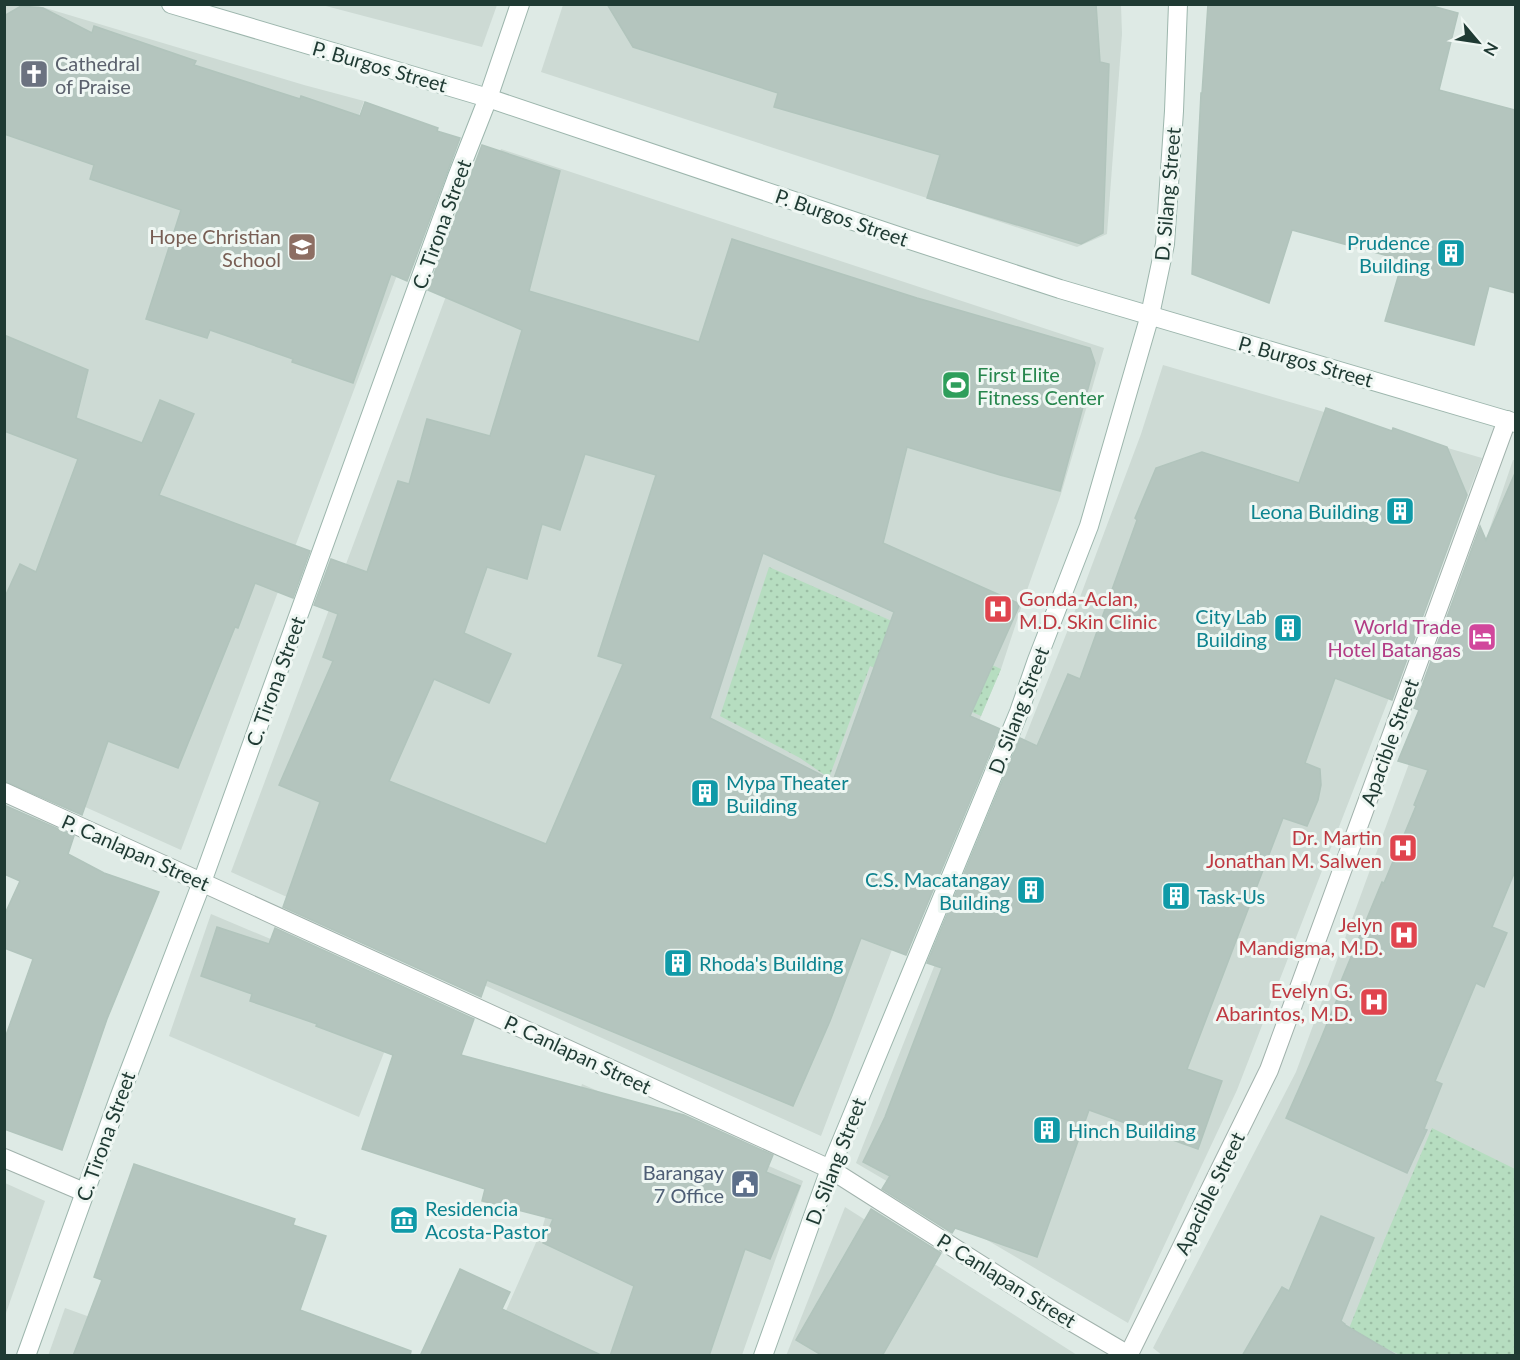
<svg xmlns="http://www.w3.org/2000/svg" width="1520" height="1360" font-family="Lato,sans-serif">
<defs>
<pattern id="grass-dots" width="8" height="8" patternUnits="userSpaceOnUse" patternTransform="scale(1.5)"><rect width="8" height="8" fill="#b6ddc0"/><path d="M2 2h.1M6 6h.1" fill="none" stroke="#9cbea5" stroke-width="1.8" stroke-linecap="round"/></pattern>
</defs>
<rect width="100%" height="100%" fill="#deeae5"/>
<g fill="#cddad4">
<path d="M32,4L304,85L364,101L318,232L402,262L181,850L5,771L4,5Z"/>
<path d="M322,5H497L482,47Z"/>
<path d="M563,5H1121L1122,34L1107,234L1077,247L541,72Z"/>
<path d="M501,149L1104,348L1061,494L1026,593L1001,669L981,716L821,1136L231,872Z"/>
<path d="M1163,365L1482,458L1237,1090L1128,1323L856,1163L1067,632L1141,434Z"/>
<path d="M1513,460H1515V1355L1163,1356L1153,1348L1296,1072L1418,739Z"/>
<path d="M211,914L406,996L359,1117L169,1036Z"/>
<path d="M582,1084L803,1181L742,1355L486,1356L542,1229Z"/>
<path d="M5,1183L45,1201L5,1316Z"/>
<path d="M845,1207L1077,1355L786,1356Z"/>
<path d="M65,1308L195,1355L48,1356Z"/>
</g>
<g fill="url(#grass-dots)">
<path d="M769,567L1001,669L981,716L870,666L829,778L800,758L720,716Z"/>
<path d="M1432,1128L1515,1169V1355H1400L1348,1331L1386,1236Z"/>
</g>
<g fill="#b4c5be" stroke="#b1c4bc" stroke-width="1.5" fill-rule="evenodd">
<path d="M607,4H1096L1100,62L1109,64L1103,233L1081,244L927,198L940,155L774,107L778,93L633,47Z"/>
<path d="M1208,4H1425L1458,13L1439,90L1515,110V293L1489,286L1474,345L1385,321L1403,260L1292,230L1269,303L1192,274L1201,93H1202Z"/>
<path d="M21,6L43,8L92,33L94,26L196,61L194,65L300,99L301,96L360,116L365,102L438,128L437,131L460,138L407,281L391,274L353,383L292,362L293,359L210,330L207,338L146,319L181,210L90,179L94,165L4,134V16Z"/>
<path d="M482,145L560,171L529,291L699,342L732,239L917,298L1090,348L1095,363L1060,491L1000,475L907,447L883,543L1020,604L970,716L1000,729L906,955L861,938L830,1021L793,1106L487,980L481,997L283,907L320,802L279,785L333,661L323,657L338,614L314,605L331,559L367,572L398,481L409,484L427,419L490,436L522,330L428,290ZM585,454L656,475L598,656L623,664L546,844L389,781L434,679L489,703L511,654L464,633L487,567L527,579L542,524L560,530ZM763,553L894,612L833,781L710,718Z"/>
<path d="M4,335L88,370L76,418L142,443L160,400L194,414L159,495L310,551L293,598L255,583L238,628L235,627L178,768L108,741L82,815L4,781V599L20,564L36,572L78,459L4,431Z"/>
<path d="M1326,408L1392,431L1393,428L1447,447L1467,495L1392,700L1335,678L1305,763L1320,769L1321,785L1318,800L1307,826L1283,818L1187,1069L1222,1081L1198,1149L1089,1110L1037,1257L955,1228L952,1233L882,1189L890,1176L863,1162L885,1117L942,968L927,963L1020,738L1037,746L1068,674L1080,679L1137,520L1135,518L1156,468L1202,452L1299,483Z"/>
<path d="M1515,473V871L1492,927L1507,933L1484,987L1476,983L1435,1081L1442,1084L1424,1129L1427,1130L1407,1173L1286,1118L1320,1041L1342,987L1339,986L1382,882L1384,883L1416,806L1414,805L1428,770L1398,761L1419,710L1414,708L1480,526L1486,540Z"/>
<path d="M4,805L74,836L68,854L104,873L159,892L107,1019L62,1150L4,1129V1041L33,959L4,948V916L20,881L4,874Z"/>
<path d="M217,927L269,944L275,928L474,1019L461,1055L684,1115L773,1155L766,1172L800,1186L770,1259L745,1249L709,1356H610L634,1286L543,1243L553,1219L482,1201L485,1189L362,1149L393,1055L316,1026L317,1024L250,1001L252,994L201,976Z"/>
<path d="M134,1164L295,1219L293,1225L326,1236L300,1310L411,1351L410,1356H73L102,1280L94,1277Z"/>
<path d="M871,1209L941,1253L882,1356H823L796,1340Z"/>
<path d="M1321,1216L1374,1238L1341,1321L1345,1324V1325L1398,1356H1242L1282,1287L1289,1291Z"/>
<path d="M460,1269L510,1292L502,1309L603,1356H420Z"/>
</g>
<g fill="none" stroke-linecap="round" stroke-linejoin="round">
<g stroke="#a1b2ac" stroke-width="20">
<path id="minor" d="M1129,1354L1269,1070L1507,420"/>
</g>
<g stroke="#a1b2ac" stroke-width="20">
<g id="tertiary">
<path d="M4,792L830,1169L1055,1312L1130,1356"/>
<path d="M4,1158L84,1192"/>
</g>
</g>
<g stroke="#9db6ad" stroke-width="20">
<g id="secondary">
<path d="M171,4L488,98L907,239L1060,289L1516,423"/>
<path d="M26,1356L119,1098L202,882L457,177L488,98L520,4"/>
<path d="M763,1356L830,1169L1019,712L1037,660L1089,526L1150,315L1165,244L1174,111L1178,4"/>
</g>
</g>
<use href="#minor" stroke="#fff" stroke-width="18"/>
<use href="#tertiary" stroke="#fff" stroke-width="18"/>
<use href="#secondary" stroke="#fff" stroke-width="18"/>
</g>
<defs>
<g id="church-square" transform="scale(1.5)"><rect x="-9" y="-9" width="18" height="18" rx="4" fill="#6b7280" stroke="#eff7f3"/><path d="M-1.2-6h2.4v3.5h3.3v2.4h-3.3V6h-2.4V-.1h-3.3v-2.4h3.3Z" fill="#fff"/></g>
<g id="school-square" transform="scale(1.5)"><rect x="-9" y="-9" width="18" height="18" rx="4" fill="#8d6e63" stroke="#eff7f3"/><path d="M0-5L7-2L0 1L-7-2ZM-4 1L0 2.5L4 1V4Q0 6-4 4Z" fill="#fff"/></g>
<g id="building-square" transform="scale(1.5)"><rect x="-9" y="-9" width="18" height="18" rx="4" fill="#0f9aa8" stroke="#eff7f3"/><path d="M-4-6H4V6H1V3H-1V6H-4ZM-2.5-4.3h1.7v1.8h-1.7ZM.8-4.3h1.7v1.8H.8ZM-2.5-1h1.7V.8h-1.7ZM.8-1h1.7V.8H.8Z" fill="#fff"/></g>
<g id="stadium-square" transform="scale(1.5)"><rect x="-9" y="-9" width="18" height="18" rx="4" fill="#2e9e5b" stroke="#eff7f3"/><path d="M0-5a6.5 5 0 1 0 0 10a6.5 5 0 1 0 0-10ZM-3.5-1.8h7v3.6h-7Z" fill="#fff"/></g>
<g id="hospital-square" transform="scale(1.5)"><rect x="-9" y="-9" width="18" height="18" rx="4" fill="#e0444e" stroke="#eff7f3"/><path d="M-5-5h3v3.5h4V-5h3V5h-3V1.5h-4V5h-3Z" fill="#fff"/></g>
<g id="hotel-square" transform="scale(1.5)"><rect x="-9" y="-9" width="18" height="18" rx="4" fill="#d1479c" stroke="#eff7f3"/><path d="M-6-4.5h1.5V1H6V5H4.5V3h-9V5H-6ZM-4 0a1.8 1.8 0 1 1 3.6 0ZM.5 0V-2.5h3Q6-2.5 6 0Z" fill="#fff"/></g>
<g id="civic-square" transform="scale(1.5)"><rect x="-9" y="-9" width="18" height="18" rx="4" fill="#5c6f8a" stroke="#eff7f3"/><path d="M-.6-6.5H3V-4.5H.6V-3L4-1V1h2V6H-6V1h2V-1L-.6-3ZM-1.2 2.5V6h2.4V2.5Z" fill="#fff"/></g>
<g id="museum-square" transform="scale(1.5)"><rect x="-9" y="-9" width="18" height="18" rx="4" fill="#0f9aa8" stroke="#eff7f3"/><path d="M0-6L6-3V-2H-6V-3ZM-5-1h2V3h-2ZM-1-1h2V3h-2ZM3-1h2V3H3ZM-6 4H6V6H-6Z" fill="#fff"/></g>
</defs>
<g fill-rule="evenodd">
<use href="#church-square" x="34" y="74"/>
<use href="#school-square" x="302" y="247"/>
<use href="#building-square" x="1451" y="253"/>
<use href="#stadium-square" x="956" y="385"/>
<use href="#building-square" x="1400" y="511"/>
<use href="#hospital-square" x="998" y="609"/>
<use href="#building-square" x="1288" y="628"/>
<use href="#hotel-square" x="1482" y="637"/>
<use href="#building-square" x="705" y="793"/>
<use href="#hospital-square" x="1403" y="848"/>
<use href="#building-square" x="1031" y="890"/>
<use href="#building-square" x="1176" y="896"/>
<use href="#hospital-square" x="1404" y="935"/>
<use href="#building-square" x="678" y="963"/>
<use href="#hospital-square" x="1374" y="1002"/>
<use href="#building-square" x="1047" y="1130"/>
<use href="#civic-square" x="745" y="1184"/>
<use href="#museum-square" x="404" y="1220"/>
</g>
<g text-anchor="middle" dominant-baseline="central" stroke-width="6" stroke-linejoin="round" paint-order="stroke">
<g font-size="20" fill="#5b616d" stroke="#eff7f3" text-anchor="start">
<text x="55" y="63">Cathedral<tspan x="55" dy="23">of Praise</tspan></text>
</g>
<g font-size="20" fill="#1f3a33" stroke="#eff7f3">
<text transform="translate(380 66) rotate(16)">P. Burgos Street</text>
<text transform="translate(1167 194) rotate(-85)">D. Silang Street</text>
<text transform="translate(842 217) rotate(19)">P. Burgos Street</text>
<text transform="translate(441 224) rotate(-70)">C. Tirona Street</text>
<text transform="translate(1306 361) rotate(16)">P. Burgos Street</text>
<text transform="translate(275 681) rotate(-70)">C. Tirona Street</text>
<text transform="translate(1018 710) rotate(-69)">D. Silang Street</text>
<text transform="translate(1389 742) rotate(-70)">Apacible Street</text>
<text transform="translate(136 852) rotate(24)">P. Canlapan Street</text>
<text transform="translate(578 1054) rotate(25)">P. Canlapan Street</text>
<text transform="translate(105 1136) rotate(-70)">C. Tirona Street</text>
<text transform="translate(835 1161) rotate(-69)">D. Silang Street</text>
<text transform="translate(1209 1193) rotate(-64)">Apacible Street</text>
<text transform="translate(1007 1280) rotate(32)">P. Canlapan Street</text>
</g>
<g font-size="20" fill="#785e54" stroke="#eff7f3" text-anchor="end">
<text x="281" y="236">Hope Christian<tspan x="281" dy="23">School</tspan></text>
</g>
<g font-size="20" fill="#0d838f" stroke="#eff7f3" text-anchor="start">
<text x="1430" y="242" text-anchor="end">Prudence<tspan x="1430" dy="23">Building</tspan></text>
<text x="1379" y="511" text-anchor="end">Leona Building</text>
<text x="1267" y="616" text-anchor="end">City Lab<tspan x="1267" dy="23">Building</tspan></text>
<text x="726" y="782">Mypa Theater<tspan x="726" dy="23">Building</tspan></text>
<text x="1010" y="879" text-anchor="end">C.S. Macatangay<tspan x="1010" dy="23">Building</tspan></text>
<text x="1197" y="896">Task-Us</text>
<text x="699" y="963">Rhoda's Building</text>
<text x="1068" y="1130">Hinch Building</text>
<text x="425" y="1208">Residencia<tspan x="425" dy="23">Acosta-Pastor</tspan></text>
</g>
<g font-size="20" fill="#27864d" stroke="#eff7f3" text-anchor="start">
<text x="977" y="374">First Elite<tspan x="977" dy="23">Fitness Center</tspan></text>
</g>
<g font-size="20" fill="#be3a42" stroke="#eff7f3" text-anchor="end">
<text x="1019" y="598" text-anchor="start">Gonda-Aclan,<tspan x="1019" dy="23">M.D. Skin Clinic</tspan></text>
<text x="1382" y="837">Dr. Martin<tspan x="1382" dy="23">Jonathan M. Salwen</tspan></text>
<text x="1383" y="924">Jelyn<tspan x="1383" dy="23">Mandigma, M.D.</tspan></text>
<text x="1353" y="990">Evelyn G.<tspan x="1353" dy="23">Abarintos, M.D.</tspan></text>
</g>
<g font-size="20" fill="#b23c85" stroke="#eff7f3" text-anchor="end">
<text x="1461" y="626">World Trade<tspan x="1461" dy="23">Hotel Batangas</tspan></text>
</g>
<g font-size="20" fill="#4e5e75" stroke="#eff7f3" text-anchor="end">
<text x="724" y="1172">Barangay<tspan x="724" dy="23">7 Office</tspan></text>
</g>
</g>
<rect width="1520" height="1360" fill="none" stroke="#1f3a33" stroke-width="12"/>
<g transform="translate(1478 42) rotate(119)" stroke="#eff7f3" stroke-width="4.5" paint-order="stroke">
<path d="M0-4.5L10 22L0 15L-10 22Z" fill="#1f3a33"/>
<text y="-9" font-size="16" font-weight="bold" text-anchor="middle" fill="#1f3a33">N</text>
</g>
</svg>
